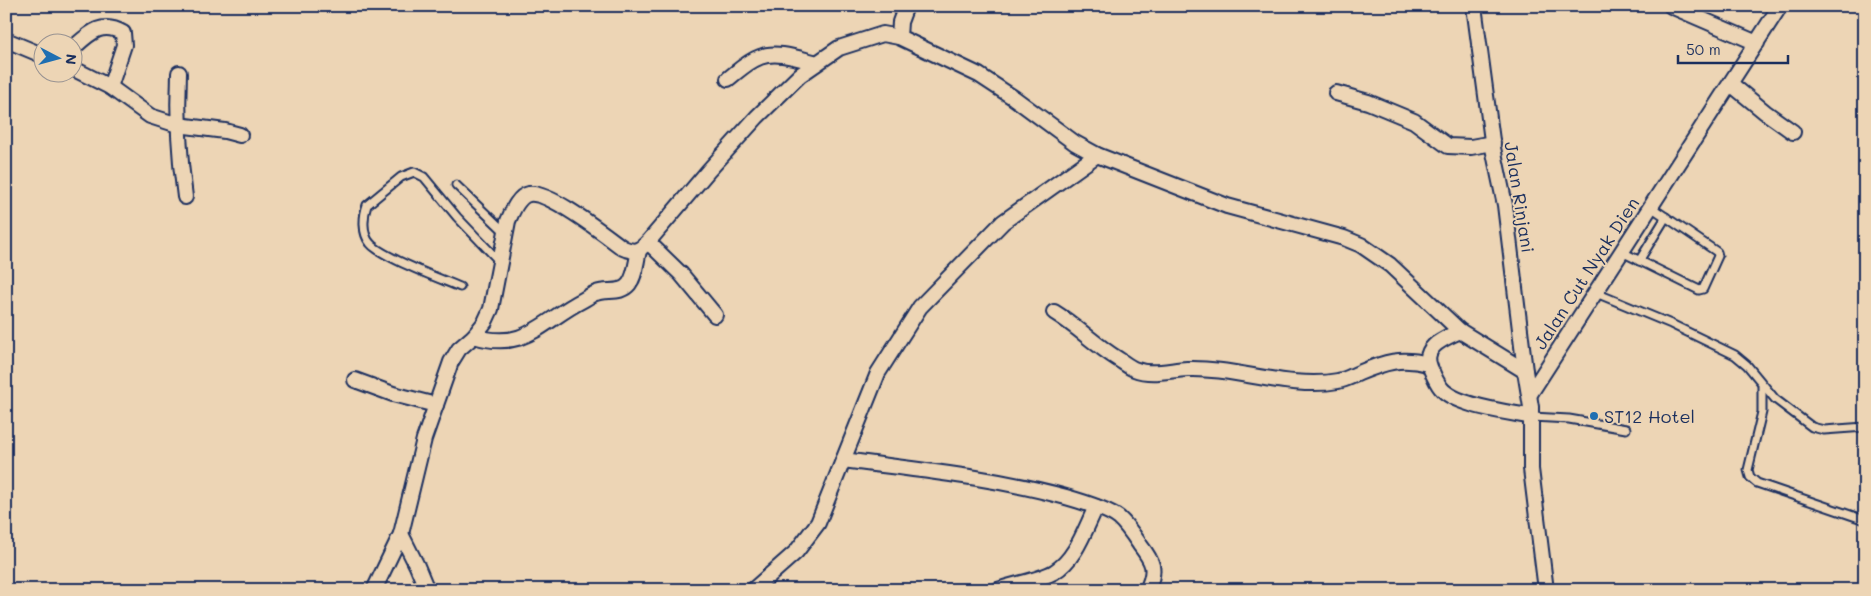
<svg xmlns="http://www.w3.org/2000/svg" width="1871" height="596" font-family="Mali,sans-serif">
<rect width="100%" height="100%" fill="#edd5b5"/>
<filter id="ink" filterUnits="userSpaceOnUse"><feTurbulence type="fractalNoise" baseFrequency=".02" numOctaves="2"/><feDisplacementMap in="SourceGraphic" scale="10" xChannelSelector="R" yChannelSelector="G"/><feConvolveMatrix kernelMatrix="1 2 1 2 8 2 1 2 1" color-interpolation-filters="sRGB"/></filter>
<g filter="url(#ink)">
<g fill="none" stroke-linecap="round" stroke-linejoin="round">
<g stroke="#1b2f5e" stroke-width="11">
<g id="service">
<path d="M456,185L506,233"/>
<path d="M1622,252L1699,290L1703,289L1718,256L1717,252L1651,207"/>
<path d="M1639,261L1666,217"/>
<path d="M460,287C441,279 381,257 370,243C362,234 363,216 367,205L401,177L414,172L424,177L457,217L500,262"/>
<path d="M1596,293L1671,324L1735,355L1747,365L1775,399L1812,427L1824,430L1865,427"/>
<path d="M1762,385V412L1748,470L1750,477L1757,483L1865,520"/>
<path d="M1532,417L1569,419L1626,429"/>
</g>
</g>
<g stroke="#1b2f5e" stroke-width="18">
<g id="minor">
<path d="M906,6L900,22L899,37L979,75L1014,98L1075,143L1097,155L1227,206L1344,238L1361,245L1390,265L1460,331L1525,371"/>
<path d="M1474,6L1493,148L1505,205L1525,371L1531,407V469L1546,590"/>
<path d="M1671,6L1757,43"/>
<path d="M6,40L42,55"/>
<path d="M72,49C89,34 101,20 123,33L124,45L110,87"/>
<path d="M72,68L110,87L150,116L178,125L225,131L240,135"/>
<path d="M179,73C177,114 179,156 185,197"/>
<path d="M728,79C737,72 748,61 760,57C777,50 800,59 817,63"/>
<path d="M1731,84L1765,112L1793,132"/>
<path d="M1336,93L1368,102L1414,121L1448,146L1471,147L1493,143"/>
<path d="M648,242L681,274L715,315"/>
<path d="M1054,312C1077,326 1095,345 1118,359C1123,362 1129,367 1134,369C1152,376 1169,370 1187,369C1235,367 1290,390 1338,381C1345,380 1352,376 1359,373C1385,362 1401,357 1428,364"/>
<path d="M1460,331C1446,338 1421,346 1430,367C1433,374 1436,382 1441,388C1455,406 1509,412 1532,417"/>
<path d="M474,336C525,352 542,321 583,300C587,298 592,294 596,293C608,289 621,294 629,284C636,275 636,261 639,251"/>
<path d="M355,380L393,394L436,405"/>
<path d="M1530,394L1780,6"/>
<path d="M843,460C918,470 993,477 1066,497C1080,501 1108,509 1119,518C1127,525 1134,536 1140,545C1153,562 1157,569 1147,590"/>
<path d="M401,534L417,566L427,590"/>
<path d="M374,590L401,534L424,439L451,362L459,349L474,336L485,322L491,309L508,221C512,212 518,196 529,194C550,191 605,235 623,248C635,253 639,251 648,242L709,170L757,117L800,75L839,48L883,34L899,37"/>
<path d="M753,590L796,552L818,523L878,373L920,307L1003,222L1097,155"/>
<path d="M998,590C1014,584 1040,580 1054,572C1076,559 1085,529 1096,507"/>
</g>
</g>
<use href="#service" stroke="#edd5b5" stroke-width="7"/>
<use href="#minor" stroke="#edd5b5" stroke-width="14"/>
</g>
</g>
<circle fill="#1f6fb2" stroke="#edd5b5" stroke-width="2" cx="1594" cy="416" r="5"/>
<g text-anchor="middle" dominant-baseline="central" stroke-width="4" stroke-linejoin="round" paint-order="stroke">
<g font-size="18" fill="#1b2f5e" stroke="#edd5b5">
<text transform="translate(1520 197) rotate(81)">Jalan Rinjani</text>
<text transform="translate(1586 273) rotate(-57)">Jalan Cut Nyak Dien</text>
</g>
<g font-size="18" fill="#1b2f5e" stroke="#edd5b5" text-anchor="start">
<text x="1604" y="416">ST12 Hotel</text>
</g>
</g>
<rect width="1871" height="596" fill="none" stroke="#edd5b5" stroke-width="25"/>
<rect x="12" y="12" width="1846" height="571" fill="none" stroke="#1b2f5e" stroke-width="2" filter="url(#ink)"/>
<g transform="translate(58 58) rotate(96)"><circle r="24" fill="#edd5b5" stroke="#999392"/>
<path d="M0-4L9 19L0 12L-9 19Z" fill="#1f6fb2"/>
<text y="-8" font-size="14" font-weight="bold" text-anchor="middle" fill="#1b2f5e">N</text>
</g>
<path d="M1678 55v8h110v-8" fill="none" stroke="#1b2f5e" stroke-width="2.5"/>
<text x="1686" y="55" font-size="15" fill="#1b2f5e" stroke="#edd5b5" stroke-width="4" paint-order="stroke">50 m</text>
</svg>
